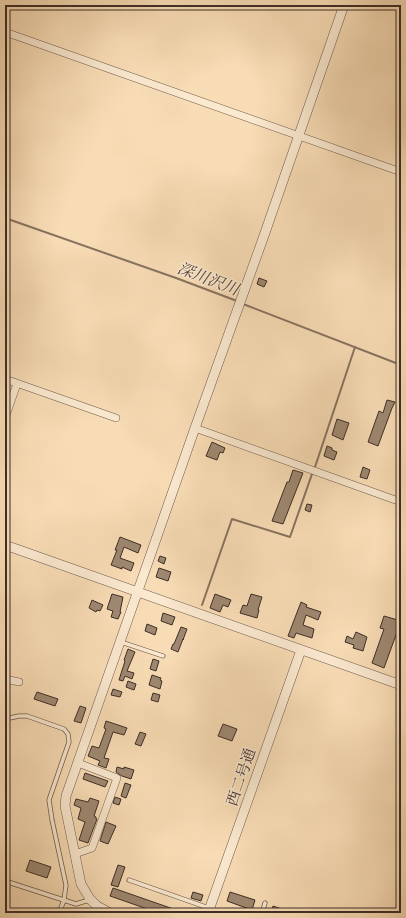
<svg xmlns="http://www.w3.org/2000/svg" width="406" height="918" font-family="Alegreya,'Noto Serif JP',serif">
<rect width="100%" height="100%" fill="#f8dcb5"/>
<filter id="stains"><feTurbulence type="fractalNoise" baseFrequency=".005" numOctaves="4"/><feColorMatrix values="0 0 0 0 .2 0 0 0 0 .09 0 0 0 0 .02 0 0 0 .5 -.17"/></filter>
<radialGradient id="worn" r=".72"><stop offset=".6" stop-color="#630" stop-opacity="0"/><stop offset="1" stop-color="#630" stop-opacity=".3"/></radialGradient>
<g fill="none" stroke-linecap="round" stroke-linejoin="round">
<g stroke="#877360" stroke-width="2">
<path d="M5,218L176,278L237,301"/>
<path d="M243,304L401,365"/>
<path d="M315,467L355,347"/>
<path d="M202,605L232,519L290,537L312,474"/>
</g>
</g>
<g fill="#9e8871" stroke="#3d2e28">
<path d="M259,278L267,281L264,287L257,284Z"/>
<path d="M387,400L395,402L392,408L378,446L368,442L379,411L383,413Z"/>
<path d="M337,419L349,423L343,440L332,435Z"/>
<path d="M212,442L225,448L223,453L220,452L217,460L206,456Z"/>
<path d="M327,446L332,448V450L337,452L334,460L324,456Z"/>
<path d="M363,467L370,470L367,479L360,477Z"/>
<path d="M293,470L303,473L283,524L272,521L287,482H289Z"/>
<path d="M307,504L312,505L310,512L305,510Z"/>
<path d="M120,537L141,545L138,553L124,547L120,558L134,563L131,571L122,567V569L111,565L117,550H115Z"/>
<path d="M160,556L166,558L164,564L158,561Z"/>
<path d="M159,568L171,572L168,581L156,577Z"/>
<path d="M112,594L123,597L120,612H121L118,619L111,617L113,611L107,609Z"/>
<path d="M215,594L231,600L228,607L223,605L220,612L210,608Z"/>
<path d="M251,594L262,597L258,610H259L257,618L240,613L243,605L247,606Z"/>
<path d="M92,600L103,605L100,611L97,610L96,612L89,608Z"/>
<path d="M301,602L307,605L306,607L321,612L318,620L306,615L303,625L314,629L312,638L296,633L294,638L288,636Z"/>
<path d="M163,613L175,617L172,625L161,621Z"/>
<path d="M384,616L401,621L384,668L372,663L384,629L380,628Z"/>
<path d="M147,624L157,628L155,635L145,631Z"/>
<path d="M181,627L187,629L183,640V639L178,652L171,649L173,644H174Z"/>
<path d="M356,632L367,637L363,651L353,648L354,645L345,642L347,636L353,639Z"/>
<path d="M128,649L135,652L127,671L134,673L132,679L125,676L123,681L119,680L125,661L124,660Z"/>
<path d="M153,659L159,661L156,671L150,669Z"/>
<path d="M152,675L161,678L160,680L162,681L160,689L149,685Z"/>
<path d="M128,681L136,684L134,690L126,687Z"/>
<path d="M113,689L122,692L120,697L111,695Z"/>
<path d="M37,692L58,699L55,706L34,699Z"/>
<path d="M153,693L160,695L158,702L151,700Z"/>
<path d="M80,706L86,708L81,723L74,721Z"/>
<path d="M106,721L127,728L124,735L113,732L104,758L109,759L106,768L98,765L100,761L88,756L92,746L99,748L106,729L104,728Z"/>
<path d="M223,724L237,729L232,741L218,736Z"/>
<path d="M140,732L146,734L141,746L135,744Z"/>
<path d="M117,767L124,769V767L134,770L131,779L122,776L116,772Z"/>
<path d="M85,773L108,781L105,787L83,779Z"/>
<path d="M125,783L131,785L126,798L121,796Z"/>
<path d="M115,797L121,799L119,805L113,803Z"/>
<path d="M90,798L99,801L94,816L96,817V819H97L88,843L79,840L85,822L78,819L81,808L74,805L76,799L88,802Z"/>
<path d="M106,822L116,826L108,844L100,841Z"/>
<path d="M30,860L51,867L47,878L26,871Z"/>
<path d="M118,865L125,867L118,887L111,885Z"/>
<path d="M113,888L182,912L181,913H159L110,896Z"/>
<path d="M193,892L203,895L201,901L191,898Z"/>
<path d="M230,892L255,900L252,910L227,901Z"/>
<path d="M273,906L290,912V913H271Z"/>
</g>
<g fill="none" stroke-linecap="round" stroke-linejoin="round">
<g stroke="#6c5a4b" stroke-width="5">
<g id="service">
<path d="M121,642L163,656"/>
<path d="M5,719L19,716H27L64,729L68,734L69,742L49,800L52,820L66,885L64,900L59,913"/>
<path d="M129,880L223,913"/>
<path d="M5,881L76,904L89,900"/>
<path d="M262,913L265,903"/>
</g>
</g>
<g stroke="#6c5a4b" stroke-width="8">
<g id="minor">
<path d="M5,32L401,172"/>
<path d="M5,379L116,418"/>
<path d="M5,418L17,384"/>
<path d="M195,428L401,502"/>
<path d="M5,679L19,682"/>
<path d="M75,854L92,848L117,778L78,763"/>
</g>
</g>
<g stroke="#6c5a4b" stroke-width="10">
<g id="tertiary">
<path d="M5,545L401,685"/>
<path d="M110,913L97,906L90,899L81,884L65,806L66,796L195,428L266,230L344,5"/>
<path d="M208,913L301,650"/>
</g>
</g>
<use href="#service" stroke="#fae8cf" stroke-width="3.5"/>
<use href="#minor" stroke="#fae8cf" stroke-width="7"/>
<use href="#tertiary" stroke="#fae8cf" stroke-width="9"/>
</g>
<g text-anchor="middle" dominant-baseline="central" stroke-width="3" stroke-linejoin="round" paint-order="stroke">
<g font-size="15" fill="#3d2e28" stroke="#fae8cf">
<text transform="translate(241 777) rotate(-71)">西二号通</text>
</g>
<g font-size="16" font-style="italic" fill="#5c4b3f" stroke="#fae8cf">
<text transform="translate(208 279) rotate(21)">深川沢川</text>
</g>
</g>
<rect width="406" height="918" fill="none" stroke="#f8dcb5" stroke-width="20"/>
<rect x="6" y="6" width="394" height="906" fill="none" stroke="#3d2e28" stroke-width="2"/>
<rect x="10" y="10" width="386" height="898" fill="none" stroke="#3d2e28"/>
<rect width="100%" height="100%" filter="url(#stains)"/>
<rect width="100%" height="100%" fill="url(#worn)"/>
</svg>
